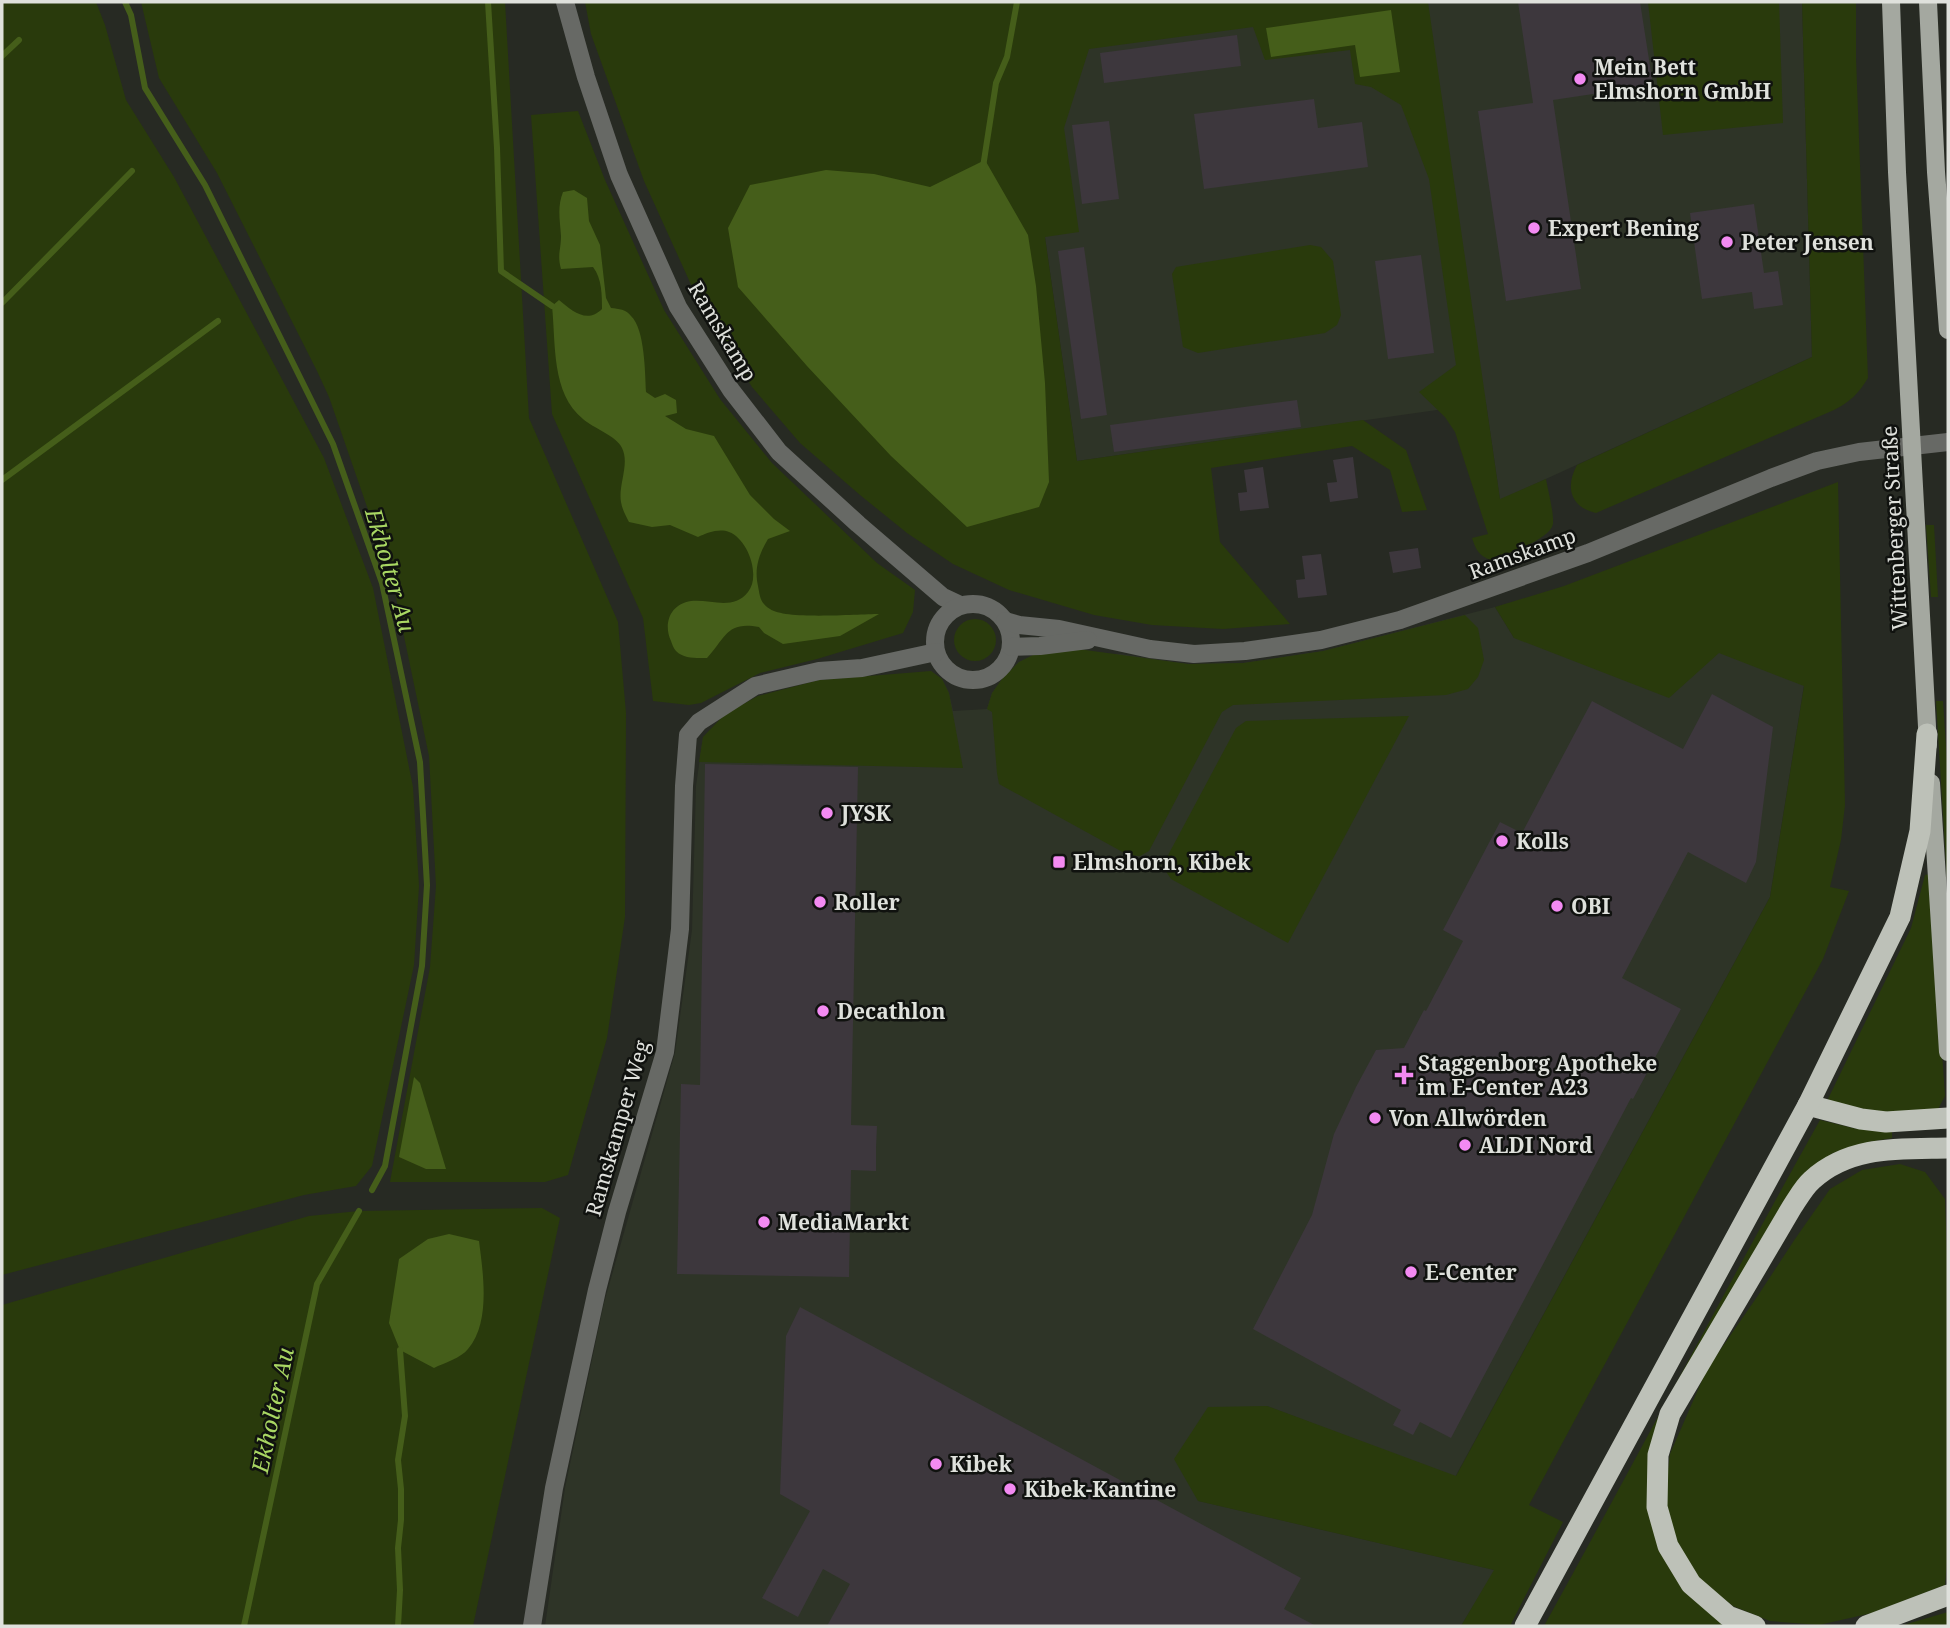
<svg xmlns="http://www.w3.org/2000/svg" width="1950" height="1628" font-family="'Noto Serif',serif">
<rect width="100%" height="100%" fill="#272a23"/>
<g fill="#2e3427">
<path d="M1131,2H1802L1812,357L1500,500L1486,403L1077,461L1045,237L1049,14Z"/>
<path d="M1495,607L1514,638L1719,652L1804,685L1770,897L1455,1477L1267,1406L1199,1501L1495,1570L1461,1626H545L565,1488L604,1303L675,1053L692,930L696,786L703,737L758,696L931,671L942,679L949,693L953,711L987,709L992,693L1002,679L1019,662L1033,655L1120,654L1188,664L1243,663L1323,651Z"/>
</g>
<g fill="#293a0c">
<path d="M2,2H96L105,25L126,100L174,177L324,458L373,588L413,787L419,886L414,965L372,1166L356,1186L304,1195L2,1275Z"/>
<path d="M141,2H505L529,418L618,622L626,713L625,917L607,1038L568,1175L545,1182H390L430,967L436,886L429,756L392,579L329,397L317,371L217,173L159,78Z"/>
<path d="M585,2H1428L1500,499L1546,479C1548,491 1554,512 1553,524C1550,540 1505,554 1491,560C1479,556 1476,550 1472,538L1488,534L1455,432L1445,417L1419,392L1456,365L1429,179L1401,105L1371,87L1355,84L1350,50L1265,60L1253,27L1089,49L1064,128L1079,232L1045,237L1077,461L1363,420L1406,450L1427,510L1402,512L1390,470L1352,446L1211,468L1220,542L1290,624L1223,629L1152,625L1094,615L1009,590L953,564L907,533L860,495L800,443L752,387L698,300L644,181L591,34Z"/>
<path d="M1648,2H1779L1783,123L1663,135Z"/>
<path d="M1802,2H1856V58L1868,378C1859,393 1850,402 1834,410L1596,513C1570,507 1565,487 1577,465L1812,357Z"/>
<path d="M578,111L605,180L664,310L720,399L772,463L877,563L915,590L913,612L903,633L817,659L760,673L701,703L689,705L653,701L643,618L552,414L531,115Z"/>
<path d="M1310,245L1321,247L1333,261L1341,315L1337,325L1325,333L1198,353L1183,347L1172,274L1176,267Z"/>
<path d="M1838,482L1845,805L1841,840L1830,887L1849,891L1823,959L1529,1505L1563,1522L1510,1626H1461L1494,1570L1198,1501L1174,1459L1208,1407L1267,1406L1456,1476L1770,897L1804,686L1719,653L1669,698L1514,638L1495,607L1564,586Z"/>
<path d="M1926,525H1934L1938,597H1931Z"/>
<path d="M1465,615L1478,628L1484,660L1478,677L1468,689L1446,695L1233,705L1222,712L1149,851L1140,856L1128,855L999,784L997,773L992,712L987,709L992,693L1002,679L1019,662L1033,655L1078,649L1188,664L1243,663L1323,651Z"/>
<circle cx="975" cy="640" r="21"/>
<path d="M931,671L942,679L949,693L963,768L699,762L703,737L725,714L758,696L819,680Z"/>
<path d="M1936,701H1943L1948,777V896Z"/>
<path d="M1409,716L1288,943L1171,879L1165,870L1166,859L1236,728L1246,721Z"/>
<path d="M1930,874L1945,1096L1937,1111L1858,1113L1827,1101L1911,928L1925,875Z"/>
<path d="M1820,1120L1857,1129H1892V1138L1869,1142L1833,1153L1802,1176L1694,1361L1650,1500L1730,1626H1544C1637,1458 1726,1288 1820,1120Z"/>
<path d="M1900,1164L1925,1172L1945,1199L1948,1281V1550L1945,1585L1872,1613L1819,1625L1770,1621L1733,1606L1700,1581L1675,1544L1664,1500L1670,1454L1707,1369L1757,1297L1795,1239L1830,1189L1862,1170Z"/>
<path d="M542,1208L560,1218L473,1626H2V1305L309,1216L359,1211Z"/>
<path d="M1948,1612V1626H1900Z"/>
</g>
<g fill="#455e1a">
<path d="M1391,10L1400,72L1360,77L1355,45L1271,57L1266,28Z"/>
<path d="M985,160L1028,235L1036,286L1045,383L1049,482L1039,507L967,527L891,456L807,366L738,287L728,228L750,185L826,170L874,174L930,187Z"/>
<path d="M574,190L587,198L589,221L600,245L606,298L611,308C619,309 626,309 631,316C645,329 645,373 646,392L655,398L665,394L676,400L677,413L665,416L686,429L714,436L750,495L774,519L790,531L768,539C759,554 754,568 758,586C760,596 760,603 770,609C785,620 857,614 879,614L840,636L783,644L764,633L759,627C727,621 726,637 707,658C696,658 684,659 676,651C674,649 672,644 671,641C663,624 670,604 691,601C711,599 733,611 748,592C761,576 748,539 729,532C719,528 707,533 698,537L670,525L652,527L629,522C626,516 622,509 621,502C618,485 630,464 622,448C617,436 593,428 583,419C551,393 556,344 552,306L559,300C572,311 587,324 602,309C602,296 602,278 593,267L561,269C557,255 561,250 561,236C560,220 557,207 563,192Z"/>
<path d="M414,1077L420,1083L446,1169H426L399,1157Z"/>
<path d="M449,1234L479,1241C483,1273 491,1322 468,1349C461,1358 444,1363 434,1368L400,1350L389,1323L399,1259L428,1239Z"/>
</g>
<g fill="none" stroke-linecap="round" stroke-linejoin="round">
<g stroke="#455e1a" stroke-width="6">
<path d="M125,2L131,15L145,88L205,185L333,444L382,583L420,762L427,885L422,966L385,1166L372,1190"/>
<path d="M488,2L497,148L501,271L552,306"/>
<path d="M2,56L19,40"/>
<path d="M983,167L996,83L1007,57L1017,2"/>
<path d="M2,303L132,171"/>
<path d="M2,480L218,321"/>
<path d="M244,1626L317,1284L359,1211"/>
<path d="M398,1626L400,1590L398,1548L401,1520V1489L398,1460L405,1416L400,1350"/>
</g>
</g>
<g fill="#3d373d">
<path d="M1518,2H1640L1653,85L1553,100L1581,289L1506,301L1478,111L1533,103Z"/>
<path d="M1237,35L1241,66L1104,83L1100,53Z"/>
<path d="M1314,99L1318,128L1362,122L1368,167L1204,189L1194,114Z"/>
<path d="M1109,121L1119,199L1082,204L1072,125Z"/>
<path d="M1754,204L1764,273L1778,271L1783,305L1754,309L1752,292L1702,299L1690,213Z"/>
<path d="M1084,247L1107,415L1081,419L1058,251Z"/>
<path d="M1421,255L1434,353L1388,359L1375,261Z"/>
<path d="M1297,400L1301,427L1114,452L1110,425Z"/>
<path d="M1353,457L1358,498L1330,502L1327,483L1337,482L1333,460Z"/>
<path d="M1263,467L1269,508L1240,511L1238,493L1247,492L1244,470Z"/>
<path d="M1418,548L1421,568L1393,573L1389,552Z"/>
<path d="M1321,554L1327,595L1298,598L1296,580L1305,579L1302,556Z"/>
<path d="M1712,694L1773,727L1756,862L1746,883L1688,852L1622,978L1681,1009L1633,1099L1631,1098L1451,1438L1420,1422L1413,1435L1393,1425L1401,1410L1253,1329L1312,1215L1334,1134L1356,1087L1376,1050L1404,1048L1424,1010L1426,1011L1463,941L1443,930L1500,822L1522,833L1592,701L1683,749Z"/>
<path d="M705,764L858,767L851,1125L877,1126L876,1148V1171L851,1170L849,1277L677,1274L681,1084L700,1085Z"/>
<path d="M800,1307L1301,1578L1284,1609L1316,1626H827L850,1584L823,1569L798,1617L762,1598L810,1511L780,1494L786,1336Z"/>
</g>
<g fill="none" stroke-linecap="round" stroke-linejoin="round">
<g stroke="#676965" stroke-width="18">
<path d="M565,2L586,77L619,175L678,307L731,390L779,452L858,524L943,597L960,605"/>
<circle cx="973" cy="642" r="38"/>
<path d="M1005,621L1019,625L1059,629L1150,649L1194,654L1245,651L1321,640L1400,620L1588,553L1771,478L1817,461L1859,452L1948,442"/>
<path d="M1011,647L1040,646L1088,640"/>
<path d="M532,1626L554,1488L597,1290L617,1212L665,1052L680,929L684,786L688,735L699,722L755,686L819,671L862,668L936,652"/>
</g>
<g stroke="#a4a8a0" stroke-width="18">
<path d="M1891,2L1897,172L1928,745"/>
<path d="M1928,2L1936,172L1948,330"/>
<path d="M1931,783L1948,1052"/>
</g>
<g stroke="#bdc1b8" stroke-width="21">
<path d="M1808,1105L1861,1119L1886,1122L1948,1118"/>
<path d="M1525,1626L1808,1105L1900,917L1920,831L1927,734"/>
<path d="M1755,1626L1728,1616L1691,1584L1668,1546L1657,1507L1658,1455L1670,1414L1792,1207C1798,1198 1804,1187 1812,1180C1850,1145 1900,1149 1948,1148"/>
<path d="M1866,1626L1948,1595"/>
</g>
</g>
<g fill="#f38af2" stroke="#10120f" stroke-width="2.5">
<circle cx="1580" cy="79" r="7"/>
<circle cx="1534" cy="228" r="7"/>
<circle cx="1727" cy="242" r="7"/>
<circle cx="827" cy="813" r="7"/>
<circle cx="1502" cy="841" r="7"/>
<rect x="1052" y="855" width="14" height="14" rx="3.5"/>
<circle cx="820" cy="902" r="7"/>
<circle cx="1557" cy="906" r="7"/>
<circle cx="823" cy="1011" r="7"/>
<path d="M1400.5 1064.5h7v7h7v7h-7v7h-7v-7h-7v-7h7z"/>
<circle cx="1375" cy="1118" r="7"/>
<circle cx="1465" cy="1145" r="7"/>
<circle cx="764" cy="1222" r="7"/>
<circle cx="1411" cy="1272" r="7"/>
<circle cx="936" cy="1464" r="7"/>
<circle cx="1010" cy="1489" r="7"/>
</g>
<g text-anchor="middle" dominant-baseline="central" stroke-width="5" stroke-linejoin="round" paint-order="stroke">
<g font-size="21" font-weight="bold" fill="#dfe1dc" stroke="#10120f" text-anchor="start">
<text x="1594" y="67">Mein Bett<tspan x="1594" dy="24">Elmshorn GmbH</tspan></text>
<text x="1548" y="228">Expert Bening</text>
<text x="1741" y="242">Peter Jensen</text>
<text x="841" y="813">JYSK</text>
<text x="1516" y="841">Kolls</text>
<text x="1073" y="862">Elmshorn, Kibek</text>
<text x="834" y="902">Roller</text>
<text x="1571" y="906">OBI</text>
<text x="837" y="1011">Decathlon</text>
<text x="1418" y="1063">Staggenborg Apotheke<tspan x="1418" dy="24">im E-Center A23</tspan></text>
<text x="1389" y="1118">Von Allwörden</text>
<text x="1479" y="1145">ALDI Nord</text>
<text x="778" y="1222">MediaMarkt</text>
<text x="1425" y="1272">E-Center</text>
<text x="950" y="1464">Kibek</text>
<text x="1024" y="1489">Kibek-Kantine</text>
</g>
<g font-size="21" fill="#dfe1dc" stroke="#10120f">
<text transform="translate(723 331) rotate(59)">Ramskamp</text>
<text transform="translate(1894 528) rotate(-93)">Wittenberger Straße</text>
<text transform="translate(1522 553) rotate(-20)">Ramskamp</text>
<text transform="translate(617 1128) rotate(-74)">Ramskamper Weg</text>
</g>
<g font-size="23" font-style="italic" fill="#a9d763" stroke="#10120f">
<text transform="translate(391 570) rotate(74)">Ekholter Au</text>
<text transform="translate(272 1410) rotate(-78)">Ekholter Au</text>
</g>
</g>
<rect width="1950" height="1628" fill="none" stroke="#dfe1dc" stroke-width="7"/>
</svg>
